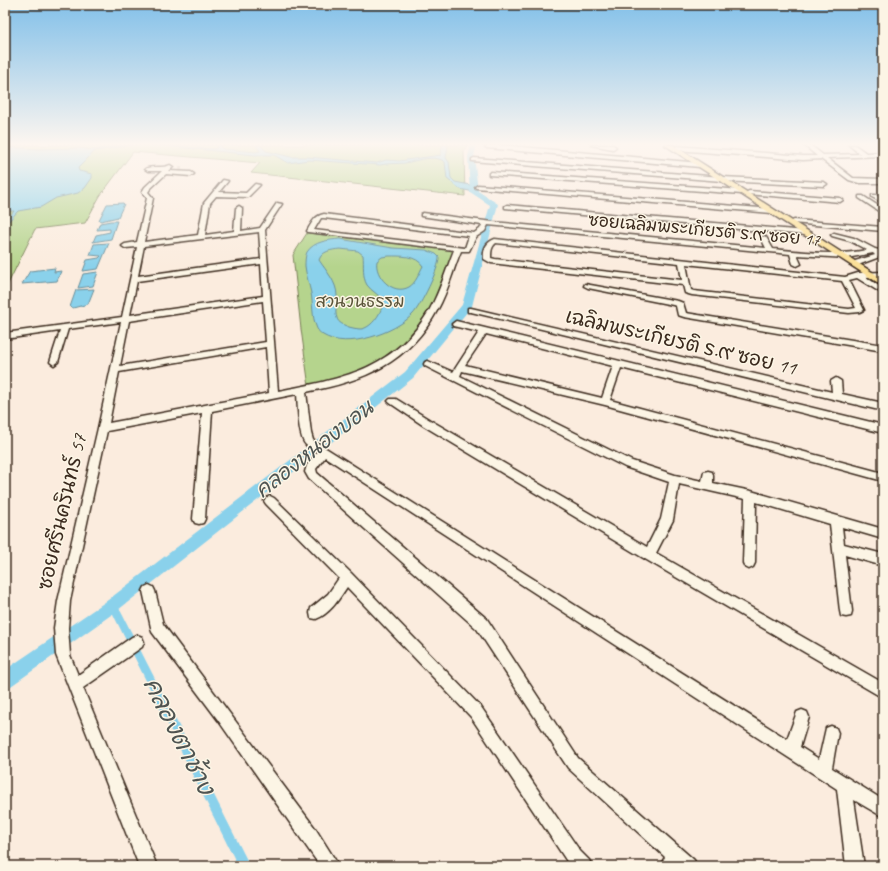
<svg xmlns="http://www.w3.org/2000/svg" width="888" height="871" font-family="Caveat,'Playpen Sans Thai',sans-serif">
<rect width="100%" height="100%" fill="#fbecde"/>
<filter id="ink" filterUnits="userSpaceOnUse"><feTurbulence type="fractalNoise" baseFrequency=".025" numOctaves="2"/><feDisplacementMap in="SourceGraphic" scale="8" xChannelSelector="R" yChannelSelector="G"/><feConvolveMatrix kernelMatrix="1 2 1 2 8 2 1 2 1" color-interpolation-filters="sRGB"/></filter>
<g filter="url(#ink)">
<g fill="#b5d48d" stroke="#787f56">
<path d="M5,145H467L464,151L465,196L251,173L260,163L133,152L100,196L85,223L35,229L5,290Z"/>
<path d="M307,233L454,250L431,308L401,348L362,373L309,387L301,329L293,255Z"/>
</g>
<g fill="#8ad1eb" stroke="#6a8e99" fill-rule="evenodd">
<path d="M126,145H132L95,151L78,168L79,171L92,174V178L85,188L78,193L56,198L41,207L18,211L7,223L10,226L5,240V232L8,227L5,225V222L14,211H5V147L39,149L79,148L94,150Z"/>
<path d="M155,145L213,149L217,148L218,145H221V148L224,149L256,152L260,151L256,145H260L266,151L291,157H307L377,163L386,160L399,161L441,155L442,145H448L446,158L449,162L451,178L455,182L475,186L474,192L460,189L447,179L445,162C435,154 416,161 405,163C396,164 388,163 380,165L309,160L288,163L274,155H255Z"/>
<path d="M123,203L124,204L118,217L101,221L99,220L107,204Z"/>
<path d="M111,221H117L111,239L93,242L96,235L110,232V229L97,230L100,223Z"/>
<path d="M340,239L393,248L426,250L436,254L439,257C440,267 420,307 413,314C395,333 347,350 323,335C320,333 317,330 316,326C312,317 313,303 311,293C309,284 306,275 305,266C305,262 305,256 307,252C314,241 329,240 340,239ZM340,249L358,251L363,255C364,264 362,277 367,285C371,291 379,294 383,301C383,311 372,328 361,329C357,329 353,328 349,327C344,325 338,323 337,318C334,311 338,303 337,296C337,282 326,271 319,260C322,251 331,250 340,249ZM389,256C400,256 416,255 423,266C419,273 416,283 409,287C393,296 374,276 377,261L382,257Z"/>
<path d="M109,243L98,269L83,271L87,260L99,258L101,256L90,255L94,244Z"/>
<path d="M55,268L54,272L61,271L57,281L22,284L30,271Z"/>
<path d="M98,272L93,286L78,288L83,274Z"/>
<path d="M94,289L88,304L73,308L70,307L76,290Z"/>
</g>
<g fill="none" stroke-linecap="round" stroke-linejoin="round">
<path fill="#8ad1eb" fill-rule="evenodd" d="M113,601L116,602L250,866H238L110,608L109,605L110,602Z"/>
<path fill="#8ad1eb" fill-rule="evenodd" d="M471,145H477L474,156L478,191L498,204L472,306L413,378L118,610L11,686L5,688V670L108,600L405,372L462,305L490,205L470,192L468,156Z"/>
<path stroke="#d5c5b8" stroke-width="6" stroke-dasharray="6 3" stroke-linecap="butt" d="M179,169H182"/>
<g stroke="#3b2a1e" stroke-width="3">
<g id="minor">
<path d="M499,145L700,163L703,165L700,167L487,148L484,146Z"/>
<path d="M591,145H613L616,147L613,149Z"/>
<path d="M804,145H810L823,155L860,154L849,145H855L866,153L883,152V156L827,158L853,178L883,179V183H859L849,180L821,159L803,160L677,150L674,148L677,146L803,156H817Z"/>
<path d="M474,158L722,177L824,182L827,184L824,186L722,181L472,161V159Z"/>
<path d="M170,165L173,167L169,171L191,172L194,174L191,176L166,174L150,189L148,192L153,198L144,242L198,235L204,203L223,180L228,181L219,192L246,193L255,184L260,185L248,197L216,196L210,203L205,235L234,231L236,208L239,206L242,208L241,231L260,228L277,203L282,204L265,230L278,391C341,379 395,370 430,309C440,291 446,270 454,250L308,232L307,231C312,223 314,216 324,214L474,233L480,229L482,225L421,216V214L423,213L493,222L766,248L761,238L764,236L766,237L773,249C804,252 835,256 867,250L850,241L832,236L831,235L834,233L854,238L875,249L883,251L882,256L858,265H855V261L875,255L873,253L847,258L797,255L801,264L797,266L793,264L790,254L488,225L485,231L476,237L469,251H461C453,270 448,291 438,309C409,363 364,381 306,392L311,433L313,440L787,739L797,712L802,710L807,712L809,717L800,747L819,759L826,728L831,726L836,728L838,733L832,768L883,800V817L854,800L864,866H846L837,789L325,457L316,469L317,473L487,619L578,758L694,860L697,866H660L665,857L568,768L477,629L309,479L305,472L307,465L317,452C314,450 309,448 306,445C298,437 298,406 297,394L212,411L205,519L203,523L199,524L195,523L193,519L202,413L107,431L70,601L68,628L70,655L78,675L132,637L137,635L142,637L144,642L142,647L83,688L157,866H139L56,655L54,628L58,601L98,428L121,322L68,329L58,362L54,365L50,362L60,331L5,339V333L122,317L137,247L125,248L122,246L125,244L137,242L147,198L142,192L145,187L162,171H148L145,169C153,165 162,169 170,165ZM321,218H324L469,236L465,248L314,230ZM259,232L261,259L138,276L144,246ZM261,264L263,296L130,315L137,281ZM263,301L266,342L120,366L129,321ZM266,347L269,393L109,423L119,372Z"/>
<path d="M491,172L742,190L745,192L742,194L489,175V173Z"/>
<path d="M478,185L772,209L775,211L772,213L476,188L475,187Z"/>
<path d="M749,191L840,198L843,200L840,202L747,194V192Z"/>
<path d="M872,195H876L883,199V203L872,197Z"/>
<path d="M859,196H863L883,209V214L859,198Z"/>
<path d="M507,205L806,231L809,233L806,235L505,208V206Z"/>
<path d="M794,220L883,227V231L792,223V221Z"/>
<path d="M495,239L845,277L858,273L883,272V276L866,277L883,289V294L857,278L849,280L864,310L860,312L849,313L692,295L685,293L683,285L491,263L484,259C483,250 486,242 495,239ZM496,243L679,263L682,280L495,259L491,258C491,252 491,247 496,243ZM686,264L842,281L856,308L849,309L694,291L691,290Z"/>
<path d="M585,284L678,301L683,303L686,313L883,345V351L684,317L678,315L676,306L673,305L588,288L584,286Z"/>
<path d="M468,308H471L832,392L831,381L836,378L841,381L842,394L883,403V411L471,312H468Z"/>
<path d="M456,321L883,425V433L621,368L610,400L883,473V481L605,405L462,371L460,376L632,461L675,475L702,481L704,472L708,471L712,472L713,475V483L751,491L883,529V539L842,527L844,544L883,554V566L845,555L852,611L851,616L846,617L841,616L840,611L830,524L756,502L755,563L753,567L749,569L745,567L743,563L745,499L679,484L673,520L656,553L883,683V698L645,559L424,426L390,403L388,401L390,399H396L430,420L647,547L661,519L669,482L625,467L425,366L424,364L425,362L428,361L453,372L479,332L453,326L452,324ZM486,334L613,366L602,398L465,365Z"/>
<path d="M270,496L274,498L351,573L481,707L580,851L589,860L592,866H571L568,863L471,717L347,587C339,599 330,614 316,619L311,618L310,613L311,608L328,594L339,578L266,504L264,501L266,498Z"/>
<path d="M149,585L153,587L155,591L163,624L315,828L339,866H320L218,720L152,632L143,591L145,587Z"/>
</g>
</g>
<g stroke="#3b2a1e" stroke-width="3">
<path id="major" d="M665,145H673L883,279V286Z"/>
</g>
<use href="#minor" fill="#fcf5e5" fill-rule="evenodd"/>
<use href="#major" fill="#fbdf96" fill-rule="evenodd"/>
</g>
</g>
<linearGradient id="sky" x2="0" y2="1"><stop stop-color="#82c0e9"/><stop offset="0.54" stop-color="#fdf6f0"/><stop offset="1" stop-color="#fdf6f0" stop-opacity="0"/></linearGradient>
<rect width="888" height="267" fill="url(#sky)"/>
<g text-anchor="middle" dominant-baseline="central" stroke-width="3" stroke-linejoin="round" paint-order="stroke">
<g font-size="17" fill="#3b2a1e" stroke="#fcf5e5">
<text transform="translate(704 230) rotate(5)">ซอยเฉลิมพระเกียรติ ร.๙ ซอย 17</text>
</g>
<g font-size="17" fill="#5a543a" stroke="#fcf5e5">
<text x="360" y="301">สวนวนธรรม</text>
</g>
<g font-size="20" fill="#3b2a1e" stroke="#fcf5e5">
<text transform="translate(681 342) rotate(13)">เฉลิมพระเกียรติ ร.๙ ซอย 11</text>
<text transform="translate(62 512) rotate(-77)">ซอยศรีนครินทร์ 57</text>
</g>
<g font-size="21" font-style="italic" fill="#4f5451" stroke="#fcf5e5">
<text transform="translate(314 449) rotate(-38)">คลองหนองบอน</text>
</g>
<g font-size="25" font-style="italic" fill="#4f5451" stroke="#fcf5e5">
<text transform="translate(179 736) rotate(63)">คลองตาช้าง</text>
</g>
</g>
<rect width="888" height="871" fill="none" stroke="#fcf5e5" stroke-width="20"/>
<rect x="10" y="10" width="868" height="851" fill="none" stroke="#3b2a1e" stroke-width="1.5" filter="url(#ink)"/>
</svg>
